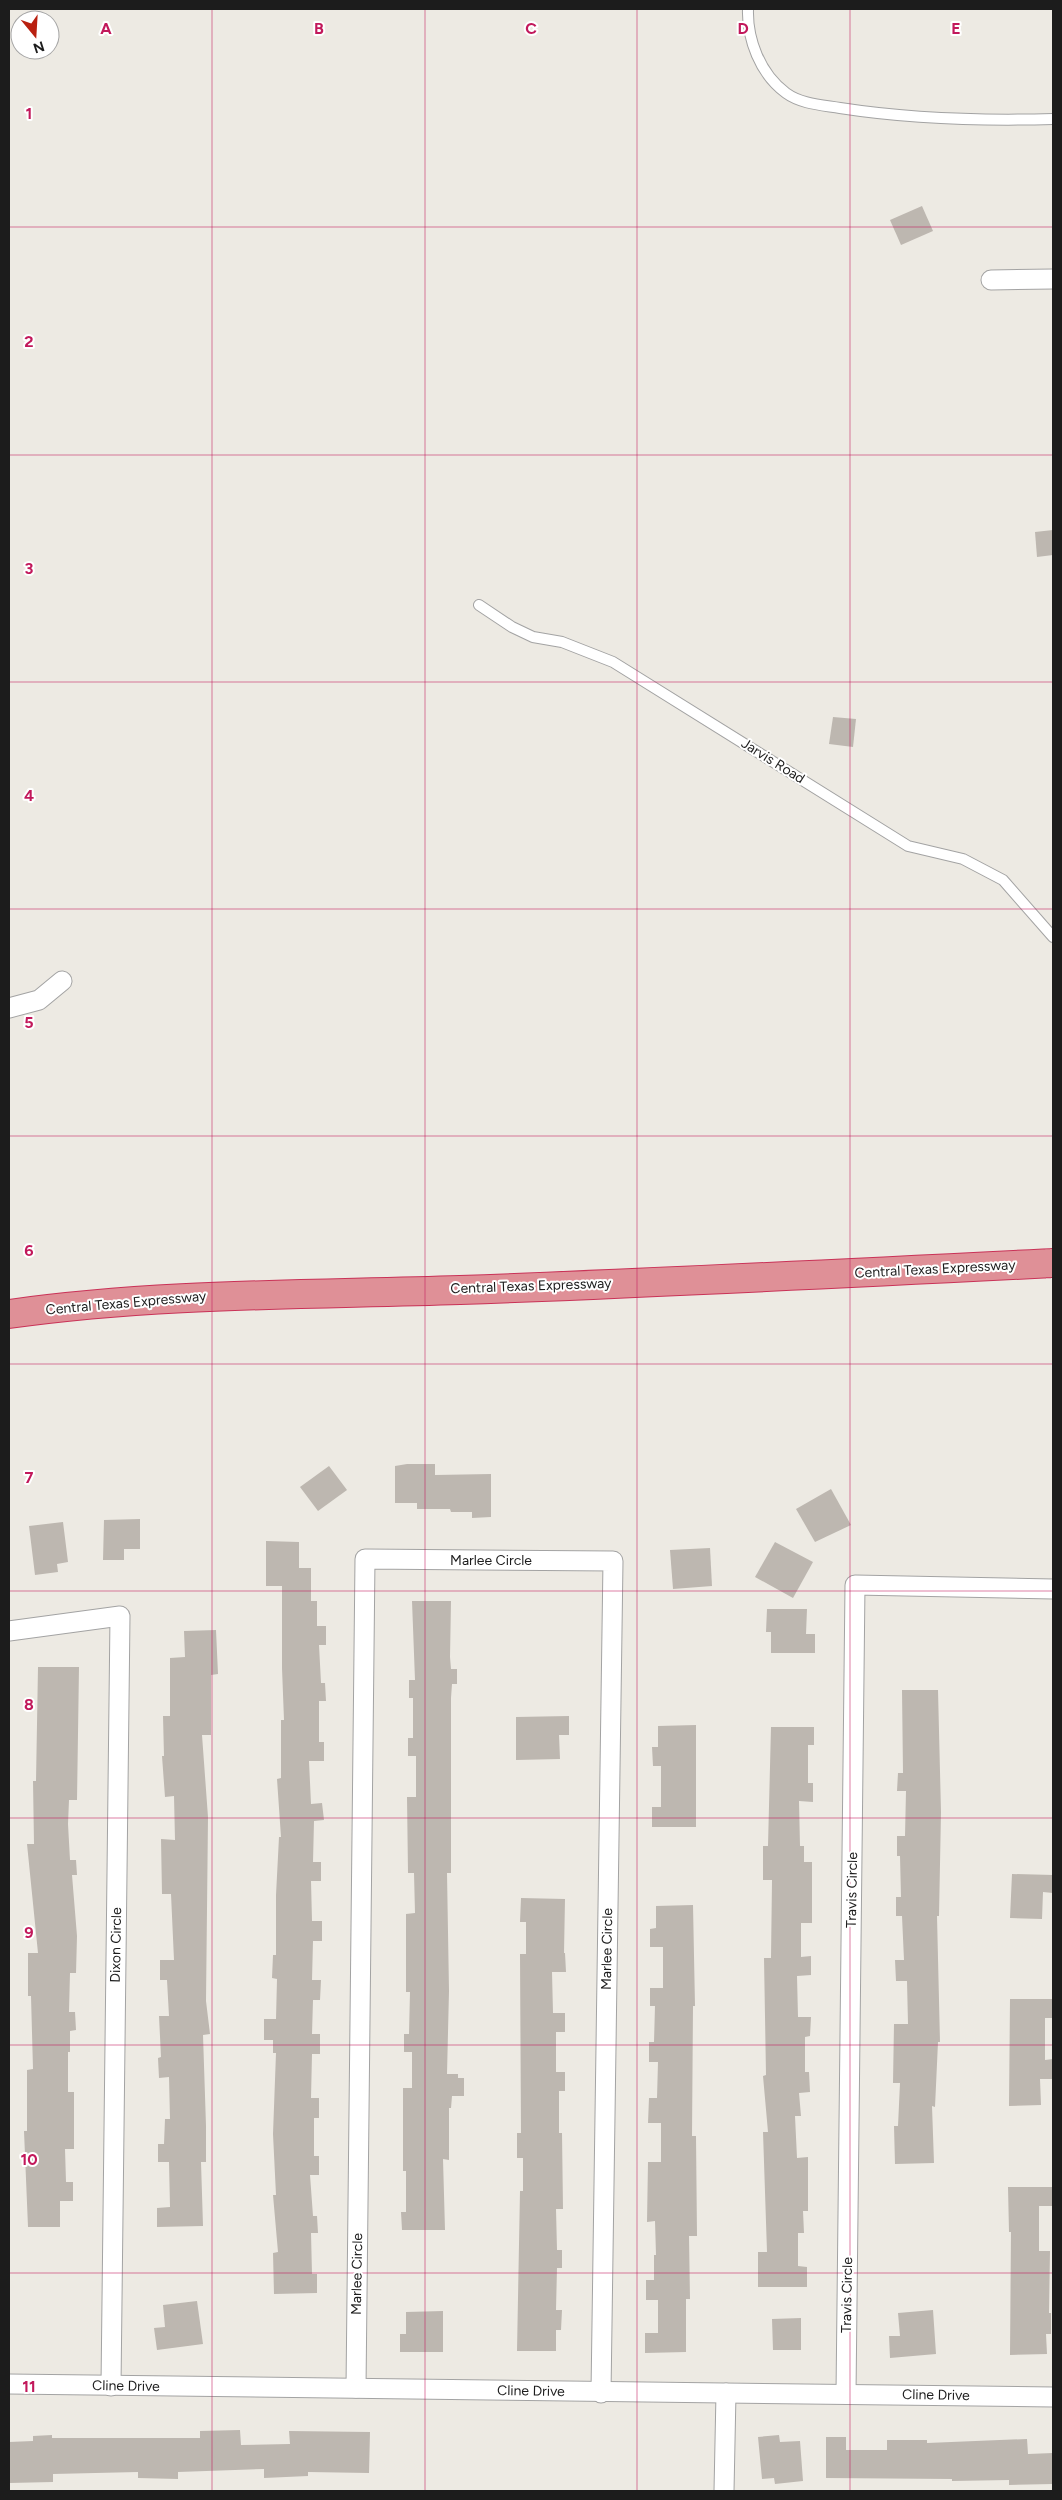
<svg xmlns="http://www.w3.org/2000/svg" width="1062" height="2500" font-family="Figtree,sans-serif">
<rect width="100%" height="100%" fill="#edeae3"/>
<g fill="#bdb7b0">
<path d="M922,206L933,231L901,245L890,220Z"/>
<path d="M1053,530V555L1037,557L1035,532Z"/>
<path d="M833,717L856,719L853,747L829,744Z"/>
<path d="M407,1464H435V1475L491,1474V1517L472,1518V1512H451L450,1509H417V1503H395V1466Z"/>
<path d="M329,1466L347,1490L318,1511L300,1487Z"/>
<path d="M831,1489L851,1525L815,1542L796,1509Z"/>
<path d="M140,1519V1549H124V1560H103L104,1520Z"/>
<path d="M63,1522L68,1562L57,1564L58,1572L35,1575L29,1526Z"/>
<path d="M266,1541L299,1542V1568H311V1601H317V1626H326V1645H319L321,1683H325L326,1701H319V1742H324V1761H309L311,1804L322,1803L324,1820L314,1821L313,1862H321V1881H311L312,1921H322V1941H313L312,1980H321L320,2000H313L312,2034H320V2054H312L311,2098H319V2118H314V2156H319V2175H310L313,2216H317L318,2233H311L312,2274H317V2293L274,2294L273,2253L278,2252L273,2195H276L273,2134L276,2053H273V2040H264V2019H276L277,1979L272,1978L273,1955H276V1895L279,1837H281L277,1779L281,1778V1720H284L282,1668V1586H266Z"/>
<path d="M775,1542L813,1562L793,1598L755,1577Z"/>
<path d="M710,1548L712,1586L673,1589L670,1550Z"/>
<path d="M412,1601H451L450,1657L451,1669H457V1684H452L451,1698V1873H447L449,1991L447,2074H458V2078H464V2096H452L451,2108H449V2160L443,2159L445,2230H402L401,2212H406V2171H403V2088H412V2052H404V2034H409L410,1992H406V1914L415,1913L414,1873H408L407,1797H416V1756H408V1738H413V1698H409V1680H415Z"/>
<path d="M767,1609H807L806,1634H815V1653H771V1632H766Z"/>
<path d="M216,1630L218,1674L211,1675V1735H202L208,1817L206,2001L210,2034L203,2035L206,2126V2162H201L203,2226L157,2227V2208L170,2207L169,2162H158V2144H164L165,2119H170L169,2077L159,2078L158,2058L161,2057L159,2016H169L167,1980H160V1960H174L171,1894H162L161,1839L175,1840L174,1796L165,1797L162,1756H164L163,1716H170V1658L185,1657L184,1631Z"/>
<path d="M38,1667H79L77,1800H69L68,1824L70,1860H76L77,1875H72L77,1936L76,1973H70L69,2012H75L76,2030L70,2031V2052H68V2092H74V2149H65L66,2182H73V2201H60V2227H28L24,2131H27V2070L33,2069L31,1996H28V1953H38L27,1844H34L33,1781H36Z"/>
<path d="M902,1690H938L941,1812L939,1916H937L940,2042H938L935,2107L932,2106L934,2163L895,2164L894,2126H898L900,2083H893L894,2024H908L907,1981H896L895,1960H904L902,1916H896V1897H901L900,1856H897V1836H905L906,1791H897L898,1773H903Z"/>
<path d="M569,1716V1735H559L560,1759L516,1760V1717Z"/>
<path d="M696,1725V1827H652V1807H661V1766H653L652,1747H658V1726Z"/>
<path d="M771,1727H814V1745H808V1783H813V1802L799,1801L800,1846H804V1862H812V1923H801V1957L811,1956V1975L797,1976L798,2017H811L810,2036L805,2037V2072H809L810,2092L799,2093L801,2116H795L797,2158L808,2157V2211H803L804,2233H798V2266L807,2267V2287H758V2252H767L763,2132H768L763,2076L766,2075L764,1958H771L772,1880H763V1846H768Z"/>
<path d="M1012,1874L1053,1875V1893L1043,1892L1042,1919L1010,1918Z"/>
<path d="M521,1898L565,1899L564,1953H565L566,1972H552L553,2013H565V2032H556V2072H565V2091H559V2133H562L563,2209H556L557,2250H562V2268H557L556,2310H562L561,2330H556V2351H517L520,2191H523V2158H517V2133H521L520,1954H526V1922H520Z"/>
<path d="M693,1905L695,2006H693L692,2136H696L697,2236H689L690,2299H686V2352L645,2353V2333H658V2300H646V2280H654V2255H656L655,2221L647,2222L648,2162H661V2123H648L649,2098H657L658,2062H649V2042H654L655,2006H650V1988H663V1947H650V1929L656,1928V1906Z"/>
<path d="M1010,1999H1053V2018H1045V2060L1053,2059V2079H1040L1041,2105L1009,2106Z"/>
<path d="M1008,2187H1053V2206H1039V2251H1050L1049,2313H1051V2334H1046L1047,2354L1010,2355L1011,2232H1009Z"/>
<path d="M197,2301L203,2344L157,2350L154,2328L165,2327L163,2305Z"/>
<path d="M933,2310L936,2354L890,2358L889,2336H900L898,2313Z"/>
<path d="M443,2311V2352H400V2334H406V2312Z"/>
<path d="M801,2318V2350H773L772,2319Z"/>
<path d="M240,2430L241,2445L290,2444L289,2431L370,2432L369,2473L308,2472V2476L264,2478V2469L178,2472V2479L138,2478V2472L53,2474V2482L9,2483V2442L33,2441V2436L52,2435V2438H200V2431Z"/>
<path d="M779,2435L780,2442L800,2441L803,2481L775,2484L774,2478L762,2479L758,2437Z"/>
<path d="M826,2437H846V2450H887V2440H927V2443L1027,2439L1028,2454L1053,2453V2484L1009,2485V2480L952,2481V2479L826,2478Z"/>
</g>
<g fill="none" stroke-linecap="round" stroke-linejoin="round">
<g stroke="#a3a3a3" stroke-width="12">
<g id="lane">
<path d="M748,9C747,39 760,74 786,93C801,104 822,105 840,108C911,119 982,121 1053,119"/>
<path d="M479,605L512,627L533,637L562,642L613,662L908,846L963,859L1003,880L1053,937"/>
</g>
</g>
<g stroke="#a3a3a3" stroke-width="21">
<g id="street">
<path d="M991,280L1053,279"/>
<path d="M9,1008L39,1000L62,981"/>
<path d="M9,1631L120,1616L111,2386"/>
<path d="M9,2384L1053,2397"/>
<path d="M356,2388L365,1559L613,1561L601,2393"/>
<path d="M846,2394L855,1585L1053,1589"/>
<path d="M724,2491L726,2393"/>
</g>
</g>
<g stroke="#c93257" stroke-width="30">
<path id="highway" d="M9,1314C159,1293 309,1295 460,1290C658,1283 855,1273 1053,1263"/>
</g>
<use href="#lane" stroke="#fff" stroke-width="10"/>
<use href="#street" stroke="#fff" stroke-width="19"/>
<use href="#highway" stroke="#df9097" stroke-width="28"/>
</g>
<path fill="none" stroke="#c2185b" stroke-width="1" stroke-opacity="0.55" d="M212,9V2491M425,9V2491M637,9V2491M850,9V2491M9,227H1053M9,455H1053M9,682H1053M9,909H1053M9,1136H1053M9,1364H1053M9,1591H1053M9,1818H1053M9,2045H1053M9,2273H1053"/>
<g text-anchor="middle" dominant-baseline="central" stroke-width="4" stroke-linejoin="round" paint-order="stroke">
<g font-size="14" fill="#1c1c1c" stroke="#fff">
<text transform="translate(773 761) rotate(32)">Jarvis Road</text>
<text transform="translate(935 1269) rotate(-3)">Central Texas Expressway</text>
<text transform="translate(531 1286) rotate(-2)">Central Texas Expressway</text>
<text transform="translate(126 1303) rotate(-5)">Central Texas Expressway</text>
<text x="491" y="1560">Marlee Circle</text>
<text transform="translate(852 1890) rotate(-89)">Travis Circle</text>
<text transform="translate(116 1945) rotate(-89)">Dixon Circle</text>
<text transform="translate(607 1949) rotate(-89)">Marlee Circle</text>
<text transform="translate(357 2274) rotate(-89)">Marlee Circle</text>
<text transform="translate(847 2295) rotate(-89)">Travis Circle</text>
<text transform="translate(126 2386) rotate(1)">Cline Drive</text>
<text transform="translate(531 2391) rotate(1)">Cline Drive</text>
<text transform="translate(936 2395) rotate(1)">Cline Drive</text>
</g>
</g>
<g font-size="16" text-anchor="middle" font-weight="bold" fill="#c2185b" stroke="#fff" stroke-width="4" stroke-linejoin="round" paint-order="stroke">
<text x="106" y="34">A</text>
<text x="319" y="34">B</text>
<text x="531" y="34">C</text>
<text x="743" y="34">D</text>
<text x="956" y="34">E</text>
<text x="29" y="119">1</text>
<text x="29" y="347">2</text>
<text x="29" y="574">3</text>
<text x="29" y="801">4</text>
<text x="29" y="1028">5</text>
<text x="29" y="1256">6</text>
<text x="29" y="1483">7</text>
<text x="29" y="1710">8</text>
<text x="29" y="1938">9</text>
<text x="29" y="2165">10</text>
<text x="29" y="2392">11</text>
</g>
<rect width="1062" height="2500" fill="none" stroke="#1c1c1c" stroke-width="20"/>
<g transform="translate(35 35) rotate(162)"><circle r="24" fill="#ffffff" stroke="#a4a4a4"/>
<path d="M0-4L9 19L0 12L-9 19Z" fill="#b92010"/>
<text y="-8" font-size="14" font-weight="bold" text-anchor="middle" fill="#1c1c1c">N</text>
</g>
</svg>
